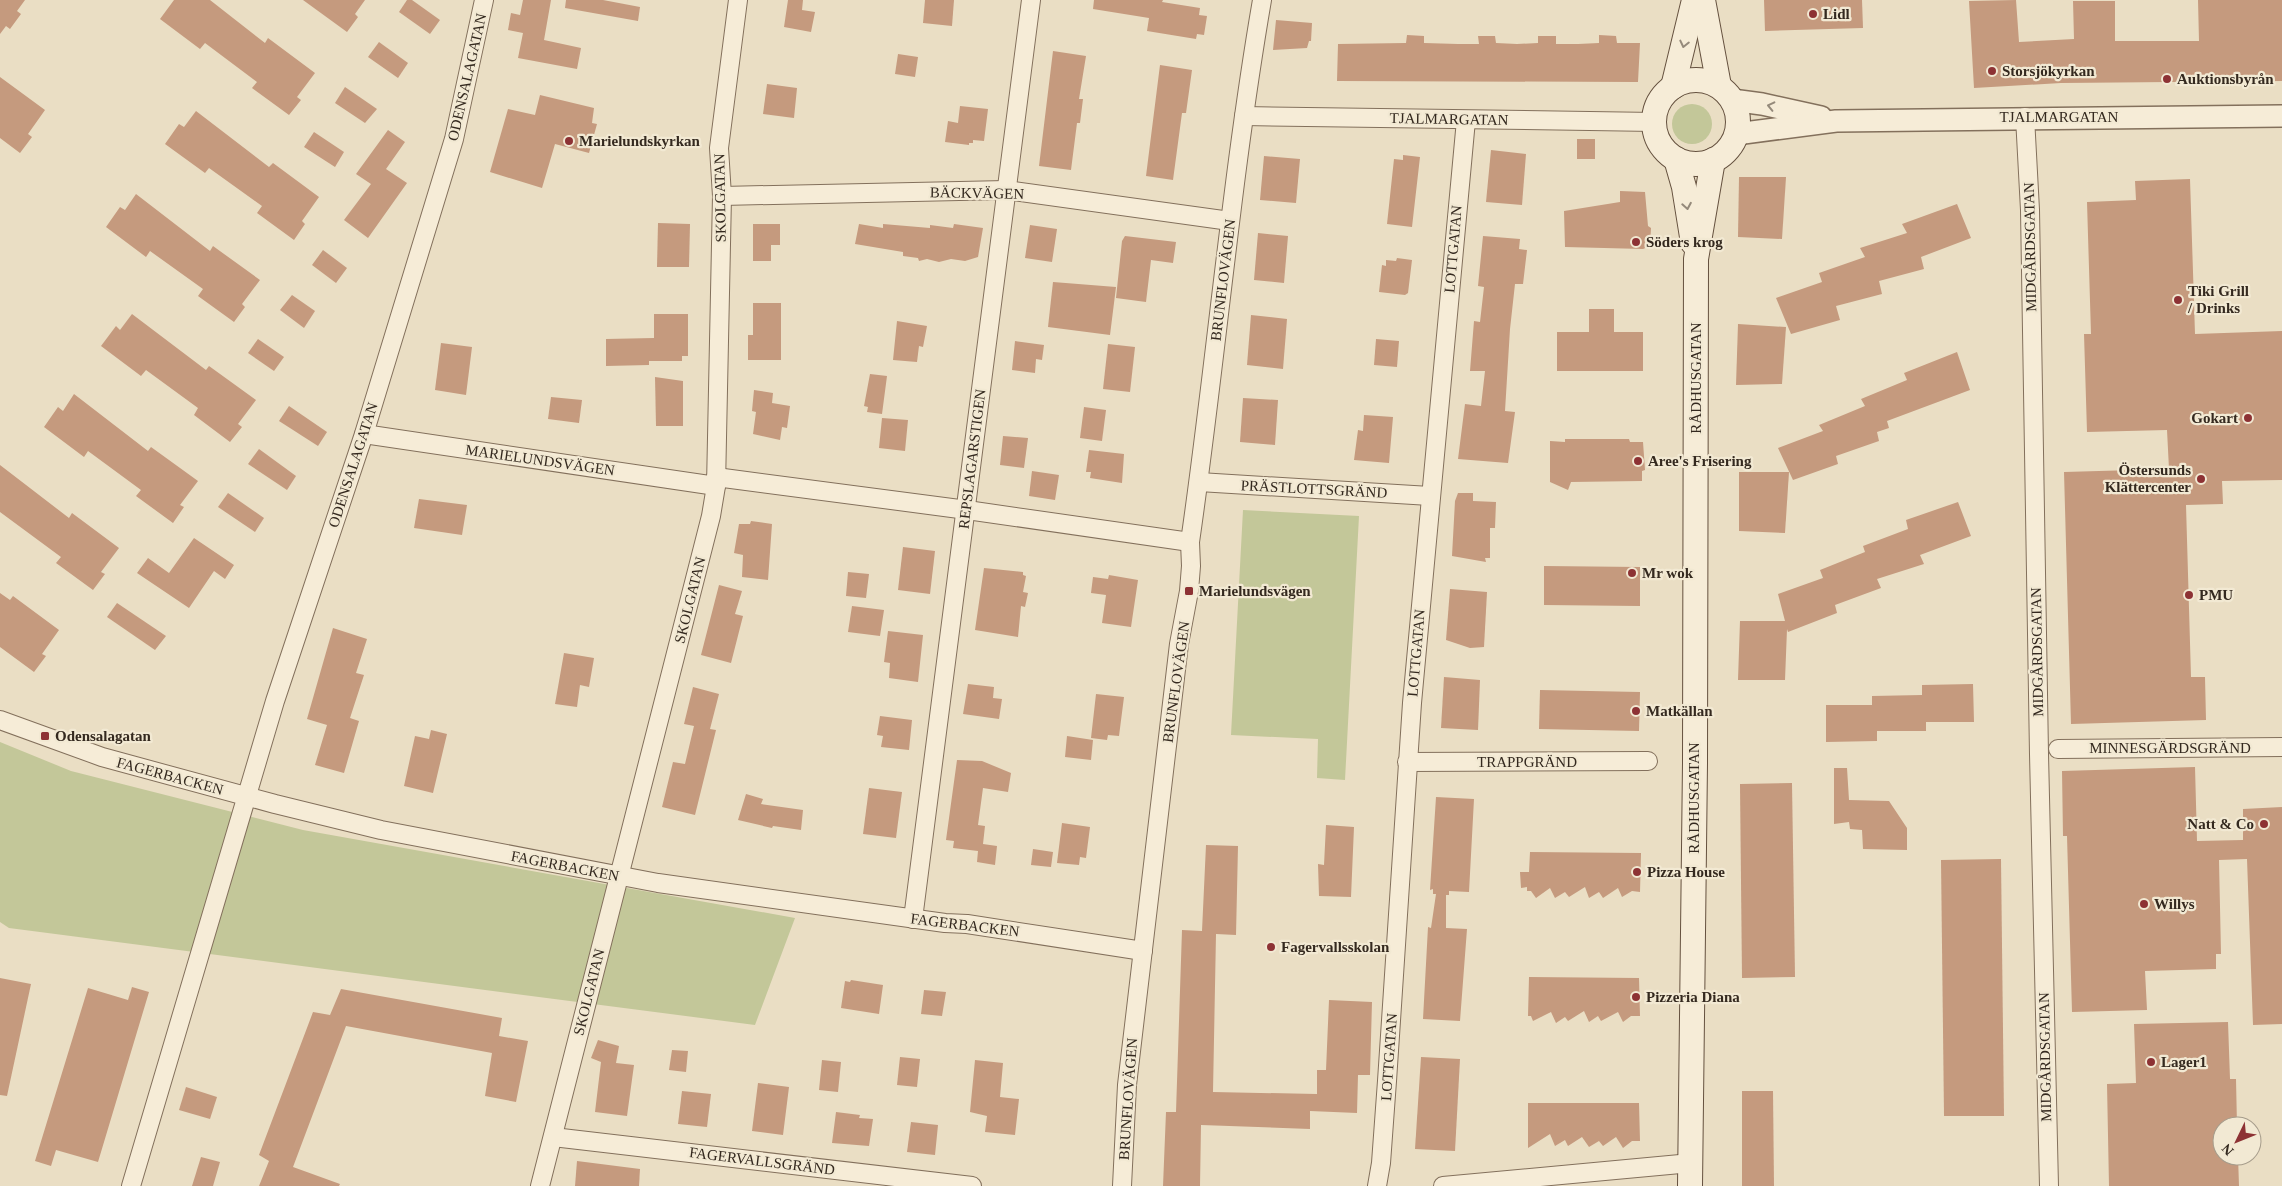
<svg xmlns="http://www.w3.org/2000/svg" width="2282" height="1186" font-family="Georgia,serif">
<rect width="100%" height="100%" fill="#eadec4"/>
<g fill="#c3c799">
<circle cx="1692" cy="124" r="20"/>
<path d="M1243,510L1359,516L1345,780L1317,778L1318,739L1231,735Z"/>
<path d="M0,742L71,771L303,830L795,918L755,1025L9,928L0,922Z"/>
</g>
<g fill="#c59a7e">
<path d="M0,0H25L17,11L21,14L10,29L6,26L0,34Z"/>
<path d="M174,0H210L265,43L268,38L315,73L297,97L301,100L289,115L252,88L257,82L205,43L200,49L160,19Z"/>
<path d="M303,0H365L355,14L358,17L347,32Z"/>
<path d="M407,0H412L440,20L430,34L399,12Z"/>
<path d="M523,0H551L544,40L581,48L577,69L518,58L523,33L508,30L511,13L520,15Z"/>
<path d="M566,0H603L640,7L638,21L565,8Z"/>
<path d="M788,0H803L802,10L815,12L811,32L784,27Z"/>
<path d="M925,0H954L952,26L923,23Z"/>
<path d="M1094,0H1163L1162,2L1200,8L1199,15L1207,16L1204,35L1197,34L1196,39L1147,31L1149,18L1093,9Z"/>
<path d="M1764,0H1862L1863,28L1765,31Z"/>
<path d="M2016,0L2019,42L2074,39L2073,1H2115V41H2199L2198,0H2282V81L2061,83L1974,88L1969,1Z"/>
<path d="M1276,20L1312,23L1311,41H1309L1307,48L1273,50Z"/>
<path d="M1407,35L1424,36V43L1458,44H1479L1478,36H1495L1496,43L1517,44L1538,43V36H1556V44H1578L1599,43V35L1616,36L1617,43H1640L1638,82L1337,81L1338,44L1406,43Z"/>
<path d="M379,42L408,63L398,78L368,57Z"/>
<path d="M1053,51L1086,56L1079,99H1083L1080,123H1077L1071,170L1039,166Z"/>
<path d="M898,54L918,57L915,77L895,74Z"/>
<path d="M1160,65L1192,70L1186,113H1182L1173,180L1146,176Z"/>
<path d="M0,77L45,110L28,134L32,137L20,153L0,138Z"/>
<path d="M767,84L797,88L794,118L763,114Z"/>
<path d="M345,87L377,109L365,123L335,103Z"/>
<path d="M540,95L594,108L592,123L597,124L589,153L555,144L542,188L490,172L508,109L535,115Z"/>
<path d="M960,106L988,109L984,141L973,140V143H969V145L945,142L948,121L958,123Z"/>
<path d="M196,111L269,167L273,163L319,197L302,221L305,224L294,240L257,213L262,206L209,168L205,173L165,144L179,124L184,127Z"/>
<path d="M388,130L405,142L386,169L407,183L368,238L344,220L371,184L356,174Z"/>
<path d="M314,132L344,152L335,167L304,147Z"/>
<rect x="1577" y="139" width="18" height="20"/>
<path d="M1491,150L1526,154L1522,205L1486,202Z"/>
<path d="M1403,155L1420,157L1412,227L1387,224L1394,159L1403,160Z"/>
<path d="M1264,156L1300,159L1296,203L1260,200Z"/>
<path d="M1739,177H1786L1782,239L1738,237Z"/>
<path d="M2190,179L2195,334L2282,331V480L2222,481L2223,504L2186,505L2191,677H2205L2206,720L2071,724L2064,472L2169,469L2167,430L2087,432L2084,334H2091L2087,202L2136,200L2135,181Z"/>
<path d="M1620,191L1645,192L1648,226L1651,228L1650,246L1643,249L1565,247L1564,211L1620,202Z"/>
<path d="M136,194L210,251L213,246L260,280L242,304L245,307L234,322L198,296L203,289L150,251L146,257L106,227L120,207L125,210Z"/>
<path d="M1957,204L1971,238L1921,257L1924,269L1879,281L1882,294L1836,306L1840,320L1791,334L1776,298L1822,282L1819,273L1865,257L1860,248L1907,233L1902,224Z"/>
<path d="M658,223L690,224L689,267H657Z"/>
<path d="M753,224H780V245H771V261H753Z"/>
<path d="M859,224L883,228V224L930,228V225L953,228L954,224L983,228L978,257L965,261L951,259L939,262L927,259L919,261L918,258L903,256V252L855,244Z"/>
<path d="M1030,225L1057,229L1052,262L1025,258Z"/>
<path d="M1258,233L1288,236L1284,283L1254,280Z"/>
<path d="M1125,236L1176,242L1173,263L1151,260L1146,302L1116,298L1122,241Z"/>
<path d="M1483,236L1520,239L1519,249L1527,250L1523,284H1515L1510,329L1505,411L1515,412L1508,463L1458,459L1465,404L1481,406L1485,371H1470L1474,321L1480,322L1484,287L1478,286Z"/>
<path d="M323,250L347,268L336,283L312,265Z"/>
<path d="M1397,258L1412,260L1408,293L1405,295L1379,292L1382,265L1386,266V260L1396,261Z"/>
<path d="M1053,282L1116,287L1110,335L1048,327Z"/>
<path d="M292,295L315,311L304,328L280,310Z"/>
<path d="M753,303H781V360H748V335H753Z"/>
<path d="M1589,309H1614V332H1643V371H1557V332H1589Z"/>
<path d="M132,314L206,370L209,366L256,400L238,424L242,427L230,442L194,415L198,408L146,370L141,376L101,346L116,326L120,330Z"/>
<path d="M654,314H688V356H682V361H649V365L606,366V339L654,338Z"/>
<path d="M1251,315L1287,319L1283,369L1247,365Z"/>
<path d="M897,321L927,326L923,347L919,346L917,362L893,360Z"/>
<path d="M1738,324L1786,327L1782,384L1736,385Z"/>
<path d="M258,339L284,357L274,371L248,353Z"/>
<path d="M1376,339L1399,341L1397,367L1374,365Z"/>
<path d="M1015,341L1044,345L1042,360L1036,359L1035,373L1012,370Z"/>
<path d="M441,343L472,347L466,395L435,390Z"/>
<path d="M1108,344L1135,347L1130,392L1103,389Z"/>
<path d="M1957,352L1970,390L1887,421L1889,428L1877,432L1879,441L1836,456L1838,464L1793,480L1778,448L1823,431L1819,425L1865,406L1861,399L1907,380L1904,373Z"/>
<path d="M870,374L887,376L882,414L867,412L868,407L864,406Z"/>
<path d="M655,377L683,381V426H656Z"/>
<path d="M754,390L773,393L772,403L790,406L787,428L782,427L780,440L753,434L756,412L752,411Z"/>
<path d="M74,394L148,451L151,447L198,481L180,505L184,507L173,523L136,496L141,490L88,451L84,457L44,427L58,407L63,411Z"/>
<path d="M551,397L582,400L579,423L548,419Z"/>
<path d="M1243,398L1278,400L1275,445L1240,442Z"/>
<path d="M289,406L327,432L318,446L279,421Z"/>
<path d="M1084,407L1106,410L1102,441L1080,438Z"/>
<path d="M1364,415L1393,417L1389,463L1354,460L1358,430L1363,431Z"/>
<path d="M882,418L908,420L905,451L879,448Z"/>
<path d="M1003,436L1028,438L1024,468L1000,465Z"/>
<path d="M1565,439H1629L1630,442H1643L1645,470L1642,471V481L1571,482L1568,490L1550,482V441L1565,442Z"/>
<path d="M259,449L296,476L287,490L248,464Z"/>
<path d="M1089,450L1124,454L1122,483L1090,478L1091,472H1086Z"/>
<path d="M0,465L69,518L72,513L119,548L101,572L105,574L93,590L56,563L61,557L0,512Z"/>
<path d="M1032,471L1059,475L1055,500L1029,496Z"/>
<path d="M1739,472H1789L1785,533L1739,531Z"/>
<path d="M228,493L264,518L255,532L218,507Z"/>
<path d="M1458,493H1473V501L1496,502L1495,528H1490V558H1485L1486,562L1452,556L1455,501Z"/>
<path d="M419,499L467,505L462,535L414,528Z"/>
<path d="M1958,502L1971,536L1920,555L1924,564L1877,579L1881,588L1835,605L1837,613L1788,632L1787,629L1785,680H1738L1740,621H1785L1778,594L1823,578L1820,570L1865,552L1863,546L1908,529L1906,520Z"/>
<path d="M751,521L772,524L768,580L742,577L743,555L734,553L739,524H750Z"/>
<path d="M194,538L234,565L225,579L214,571L189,608L137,573L148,558L169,573Z"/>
<path d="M903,547L935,551L930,594L898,590Z"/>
<path d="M1544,566L1640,567V606L1544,605Z"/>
<path d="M984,568L1023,572V575L1026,576L1023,592L1028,593L1025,607L1021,606L1018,637L975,630Z"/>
<path d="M848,572L869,574L866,598L846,596Z"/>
<path d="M1109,575L1138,580L1131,627L1102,623L1106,595L1091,593L1093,577L1108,579Z"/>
<path d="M719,585L742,591L735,614L743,616L731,663L701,655Z"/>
<path d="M1450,589L1487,592L1484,647L1470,648L1446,640Z"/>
<path d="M0,593L10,600L13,596L59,630L42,654L46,656L34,672L0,647Z"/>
<path d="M117,603L166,636L155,650L107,617Z"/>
<path d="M852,606L884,610L880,636L848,632Z"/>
<path d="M333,628L367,639L356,673L364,675L350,718L359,721L344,773L315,765L327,725L307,719Z"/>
<path d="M888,631L923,635L918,682L889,678L890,663L884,662Z"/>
<path d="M564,653L594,658L589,687L580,685L577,707L555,704Z"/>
<path d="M1444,677L1480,680L1478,730L1441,728Z"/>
<path d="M968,684L994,687L993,698L1002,699L999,719L963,714Z"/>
<path d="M1973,684L1974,722H1926V731H1877V741L1826,742V705H1872V696L1922,695V685Z"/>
<path d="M693,687L719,694L710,729L716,730L695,815L662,807L673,762L685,764L694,726L684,724Z"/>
<path d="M1540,690L1640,692L1639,731L1539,729Z"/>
<path d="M1096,694L1124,697L1119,736L1108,735L1107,740L1091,738Z"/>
<path d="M880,716L912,720L909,750L881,747L883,736L877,735Z"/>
<path d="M431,730L447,734L433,793L404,786L415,736L429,739Z"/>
<path d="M1067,736L1093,740L1091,760L1065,757Z"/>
<path d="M957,760L982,761L1011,773L1008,792L983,788L978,825L985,826L983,844L997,846L995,865L977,862L978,851L953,848L954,841L946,840Z"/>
<path d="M2195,767L2197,841L2243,840V809L2282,807V1024L2253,1025L2247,859L2219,860L2221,954H2216V969L2145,971L2147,1010L2072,1012L2067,836H2063L2062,771Z"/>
<path d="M1834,768H1847L1849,800L1889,801L1907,828V850L1863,849L1862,830L1850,829L1849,822L1834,824Z"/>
<path d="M1792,783L1795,977L1742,978L1740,784Z"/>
<path d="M869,788L902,792L896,838L863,834Z"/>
<path d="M746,794L763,799L761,804L803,810L801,830L773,826L772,828L738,820Z"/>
<path d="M1436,797L1474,799L1469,892L1449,891V895H1446V928L1467,929L1460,1021L1423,1019L1428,927L1431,928L1436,894H1433V889L1430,890Z"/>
<path d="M1062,823L1090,827L1086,858L1080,857L1079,865L1057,863Z"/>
<path d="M1326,825L1354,827L1351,897L1319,896L1318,864L1324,865Z"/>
<path d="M1206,845L1238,846L1236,935L1216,934L1213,1092L1317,1094V1070H1326L1329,1000L1372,1002L1370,1075H1358L1357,1113L1310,1111V1129L1201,1125L1200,1186H1163L1166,1112H1176L1182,930L1202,931Z"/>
<path d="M1033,849L1053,852L1051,867L1031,865Z"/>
<path d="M1530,852L1641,853L1640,892L1632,891L1622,897L1618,888L1603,898L1599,892L1589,898L1585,887L1569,897L1565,892L1555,898L1550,888L1536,898L1531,891H1527V887L1521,888L1520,872H1529Z"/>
<path d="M2001,859L2004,1116H1944L1941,860Z"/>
<path d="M1529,977L1639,978L1640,1016H1631L1623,1022L1618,1012L1601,1021L1598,1016L1589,1022L1584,1011L1568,1021L1565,1017L1556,1023L1551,1012L1533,1021L1531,1016H1528Z"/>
<path d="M0,978L31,984L7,1096L0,1095Z"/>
<path d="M851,980L883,985L879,1014L841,1008L845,981L850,982Z"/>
<path d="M132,987L149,992L98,1162L56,1150L51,1166L35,1161L88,988L128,1000Z"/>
<path d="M341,989L502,1018L499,1036L528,1041L516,1102L485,1096L492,1053L346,1026L293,1167L340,1184L339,1186H259L269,1161L259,1155L313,1012L330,1015Z"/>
<path d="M924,990L946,992L942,1016L921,1014Z"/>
<path d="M2228,1022L2230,1079H2236L2237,1126H2222V1156H2238L2239,1186H2109L2107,1084L2136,1083L2134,1024Z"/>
<path d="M598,1040L619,1046L616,1063L634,1065L627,1116L595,1112L601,1062L591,1058Z"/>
<path d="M672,1050L688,1051L686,1072L669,1070Z"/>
<path d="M900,1057L920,1059L917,1087L897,1085Z"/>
<path d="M1421,1057L1460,1059L1455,1151L1415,1149Z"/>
<path d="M822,1060L841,1062L838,1092L819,1090Z"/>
<path d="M975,1060L1003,1063L1000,1097L1019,1099L1015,1135L985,1132L987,1116L970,1112Z"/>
<path d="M758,1083L789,1087L783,1135L752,1131Z"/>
<path d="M186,1087L217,1097L210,1119L179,1110Z"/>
<path d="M682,1091L711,1094L707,1127L678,1124Z"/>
<path d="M1742,1091H1773L1774,1186H1742Z"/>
<path d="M1528,1103H1639L1640,1141H1632L1623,1148L1616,1137L1603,1146L1599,1141L1589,1147L1582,1137L1568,1146L1565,1140L1555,1146L1550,1134L1528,1148Z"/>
<path d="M836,1112L860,1115L859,1118L873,1119L869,1146L832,1143Z"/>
<path d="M911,1122L938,1125L935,1155L907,1152Z"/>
<path d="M201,1157L220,1162L213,1186H192Z"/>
<path d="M577,1161L640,1169L639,1186H575Z"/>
</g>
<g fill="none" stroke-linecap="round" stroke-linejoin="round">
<g stroke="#83705c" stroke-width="20">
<g id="minor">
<path d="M1244,116L1655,122"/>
<path d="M2025,117L2030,210L2039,754L2049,1186"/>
<path d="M722,196L1006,190L1230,221"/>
<path d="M364,434L716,486"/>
<path d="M716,477L967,510L1190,542"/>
<path d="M1199,482L1430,496"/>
<path d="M0,720L102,757L275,804L381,830L658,883L945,923L967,924L1143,951"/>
<path d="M2058,749L2282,747"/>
<path d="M1407,762L1648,761"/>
<path d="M913,919L1031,0"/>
<path d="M553,1137L972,1186"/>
<path d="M131,1186L275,701L364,434L454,139L484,0"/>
<path d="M540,1186L711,516L716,486L722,196L719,148L738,0"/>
<path d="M1122,1186L1127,1085L1179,644L1189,591L1191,566L1190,542C1216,362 1231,180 1262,0"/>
<path d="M1377,1186L1381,1163L1387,1081L1412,703L1466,120"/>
<path d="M1443,1186L1691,1163"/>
</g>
</g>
<g stroke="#83705c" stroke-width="24">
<g id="tertiary">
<path d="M1732,100L1762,104L1821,117"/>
<path d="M1736,134L1836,121L2282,116"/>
</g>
</g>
<g stroke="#65513f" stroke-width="26">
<g id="secondary">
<path d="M1703,0L1719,86"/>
<circle cx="1696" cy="122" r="42"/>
<path d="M1673,87L1694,0"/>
<path d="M1676,159L1684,187L1693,243"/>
<path d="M1690,1186L1695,763L1696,259L1713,160"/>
</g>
</g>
<use href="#minor" stroke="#f6ecd7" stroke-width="18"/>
<use href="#tertiary" stroke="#f6ecd7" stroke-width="21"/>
<use href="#secondary" stroke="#f6ecd7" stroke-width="24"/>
</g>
<defs><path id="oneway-chevron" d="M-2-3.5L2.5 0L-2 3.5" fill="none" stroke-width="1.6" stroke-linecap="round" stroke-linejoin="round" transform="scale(1.25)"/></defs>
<g stroke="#958a7b">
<use href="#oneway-chevron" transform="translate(1684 44) rotate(103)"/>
<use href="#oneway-chevron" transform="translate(1771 106) rotate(-167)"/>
<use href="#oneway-chevron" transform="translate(1687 206) rotate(80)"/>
</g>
<g fill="#8d3234" stroke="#f2e9d3" stroke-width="2">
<circle cx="1813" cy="14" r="5"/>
<circle cx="1992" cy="71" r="5"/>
<circle cx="2167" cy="79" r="5"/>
<circle cx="569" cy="141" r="5"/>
<circle cx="1636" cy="242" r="5"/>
<circle cx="2178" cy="300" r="5"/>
<circle cx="2248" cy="418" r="5"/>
<circle cx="1638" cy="461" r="5"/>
<circle cx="2201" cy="479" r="5"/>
<circle cx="1632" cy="573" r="5"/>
<rect x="1184" y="586" width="10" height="10" rx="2.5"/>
<circle cx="2189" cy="595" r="5"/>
<circle cx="1636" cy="711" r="5"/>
<rect x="40" y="731" width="10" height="10" rx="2.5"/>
<circle cx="2264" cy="824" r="5"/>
<circle cx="1637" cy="872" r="5"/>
<circle cx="2144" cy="904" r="5"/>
<circle cx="1271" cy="947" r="5"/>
<circle cx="1636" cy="997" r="5"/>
<circle cx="2151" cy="1062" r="5"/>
</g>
<g text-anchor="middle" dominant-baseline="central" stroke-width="4.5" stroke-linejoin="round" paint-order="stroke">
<g font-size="15" font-weight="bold" fill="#34291f" stroke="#f2e9d3" text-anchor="start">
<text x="1823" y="14">Lidl</text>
<text x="2002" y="71">Storsjökyrkan</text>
<text x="2177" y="79">Auktionsbyrån</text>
<text x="579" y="141">Marielundskyrkan</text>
<text x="1646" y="242">Söders krog</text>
<text x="2188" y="291">Tiki Grill<tspan x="2188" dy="17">/ Drinks</tspan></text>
<text x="2238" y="418" text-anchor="end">Gokart</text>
<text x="1648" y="461">Aree's Frisering</text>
<text x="2191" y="470" text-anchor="end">Östersunds<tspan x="2191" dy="17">Klättercenter</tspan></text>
<text x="1642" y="573">Mr wok</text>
<text x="1199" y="591">Marielundsvägen</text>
<text x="2199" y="595">PMU</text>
<text x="1646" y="711">Matkällan</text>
<text x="55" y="736">Odensalagatan</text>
<text x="2254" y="824" text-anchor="end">Natt &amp; Co</text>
<text x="1647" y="872">Pizza House</text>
<text x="2154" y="904">Willys</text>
<text x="1281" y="947">Fagervallsskolan</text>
<text x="1646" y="997">Pizzeria Diana</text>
<text x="2161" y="1062">Lager1</text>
</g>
<g font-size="15" fill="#34291f" stroke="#f2e9d3">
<text transform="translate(467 77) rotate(-77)">ODENSALAGATAN</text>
<text x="2059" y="117">TJALMARGATAN</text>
<text transform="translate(1449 119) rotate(1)">TJALMARGATAN</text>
<text transform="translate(977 193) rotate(1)">BÄCKVÄGEN</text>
<text transform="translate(720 198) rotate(-91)">SKOLGATAN</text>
<text transform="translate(2030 247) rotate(-91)">MIDGÅRDSGATAN</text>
<text transform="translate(1453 249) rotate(-85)">LOTTGATAN</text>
<text transform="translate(1223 280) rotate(-83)">BRUNFLOVÄGEN</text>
<text transform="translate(1696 378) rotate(-90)">RÅDHUSGATAN</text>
<text transform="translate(972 459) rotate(-83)">REPSLAGARSTIGEN</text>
<text transform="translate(540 460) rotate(8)">MARIELUNDSVÄGEN</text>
<text transform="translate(353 465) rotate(-72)">ODENSALAGATAN</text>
<text transform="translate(1314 489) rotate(3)">PRÄSTLOTTSGRÄND</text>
<text transform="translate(690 600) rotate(-76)">SKOLGATAN</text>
<text transform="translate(2037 652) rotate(-91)">MIDGÅRDSGATAN</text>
<text transform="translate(1416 653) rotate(-85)">LOTTGATAN</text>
<text transform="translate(1176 682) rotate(-82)">BRUNFLOVÄGEN</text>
<text x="2170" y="748">MINNESGÄRDSGRÄND</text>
<text x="1527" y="762">TRAPPGRÄND</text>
<text transform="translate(170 776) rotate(15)">FAGERBACKEN</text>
<text transform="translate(1694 798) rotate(-90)">RÅDHUSGATAN</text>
<text transform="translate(565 866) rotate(11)">FAGERBACKEN</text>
<text transform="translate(965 925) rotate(7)">FAGERBACKEN</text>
<text transform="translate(589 992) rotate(-76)">SKOLGATAN</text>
<text transform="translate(1389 1057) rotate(-86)">LOTTGATAN</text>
<text transform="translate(2045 1057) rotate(-91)">MIDGÅRDSGATAN</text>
<text transform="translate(1128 1099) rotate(-86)">BRUNFLOVÄGEN</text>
<text transform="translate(762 1161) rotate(7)">FAGERVALLSGRÄND</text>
</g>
</g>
<g transform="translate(2237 1141) rotate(227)"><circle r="24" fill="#f2e9d3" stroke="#a69c8b"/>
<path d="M0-4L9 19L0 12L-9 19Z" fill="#8d3234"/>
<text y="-8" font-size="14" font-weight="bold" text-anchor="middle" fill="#34291f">N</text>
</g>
</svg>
